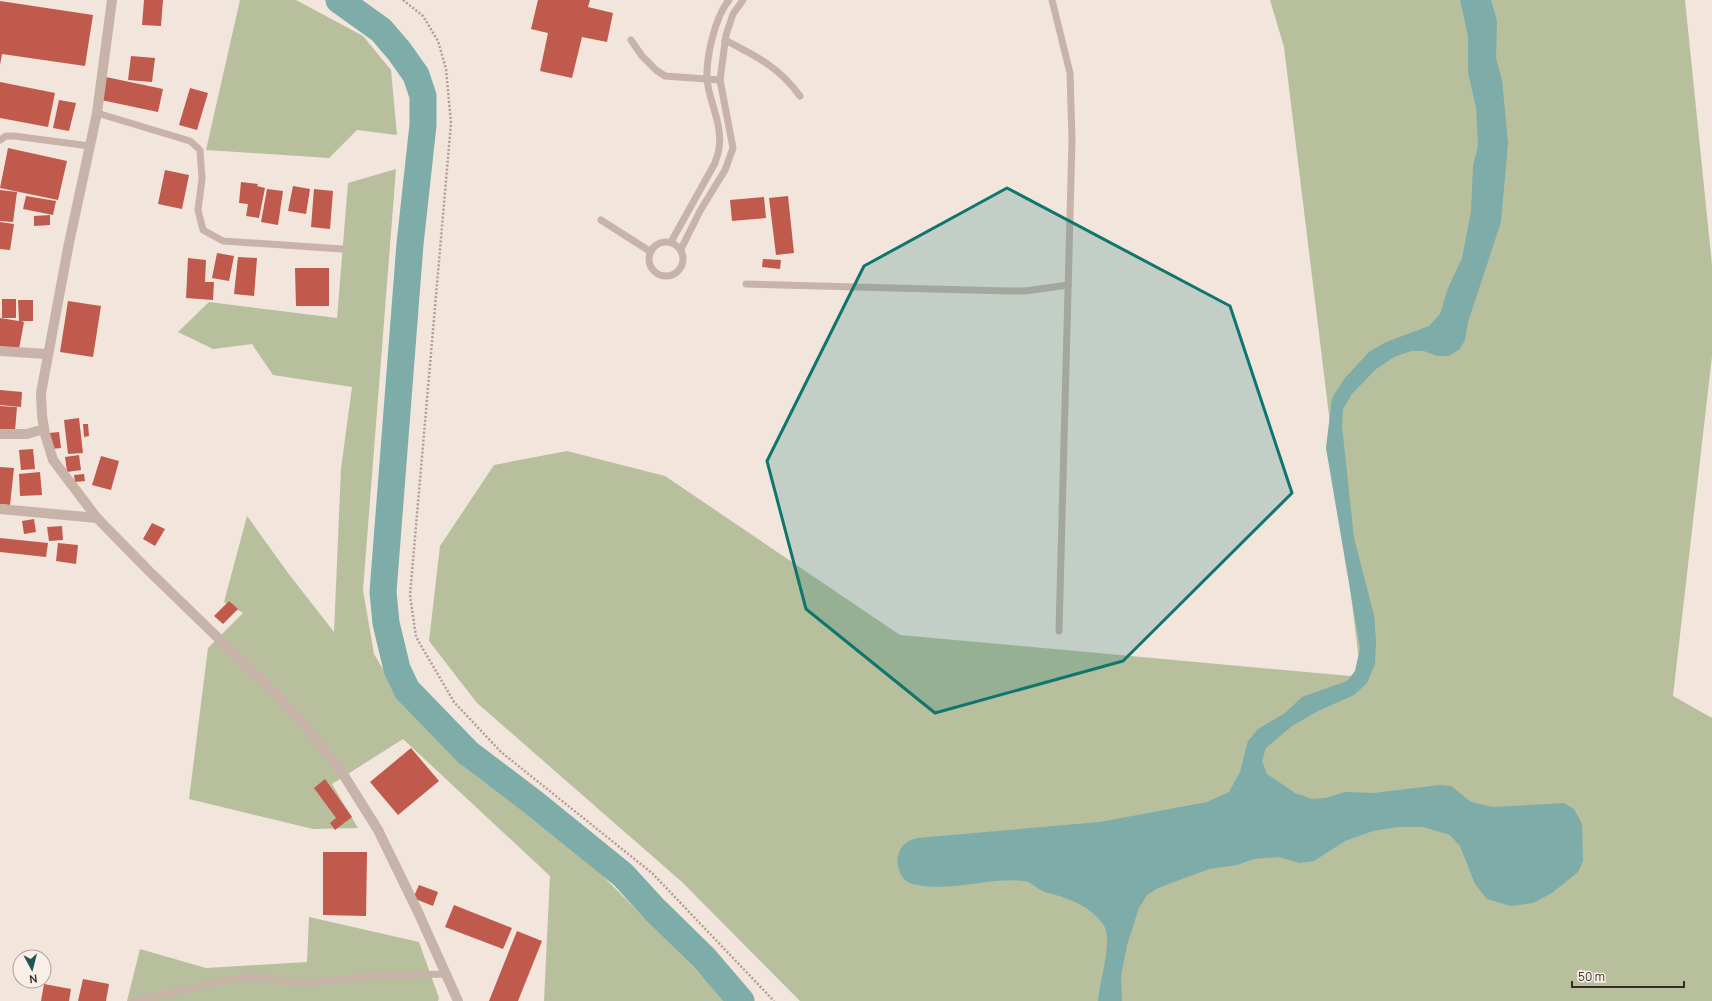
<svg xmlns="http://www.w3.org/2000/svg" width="1712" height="1001" font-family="Manrope,sans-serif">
<rect width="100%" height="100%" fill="#f1e5dc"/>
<g fill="#b8bf9d">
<path d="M240,0H296L363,36L391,70L397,135L357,130L329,158L206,150Z"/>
<path d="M1270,0H1685L1712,265V356L1673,696L1712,718V1001H800L682,882L477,703L429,641L440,546L494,465L567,451L665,476L900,635L1361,677L1284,47Z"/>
<path d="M396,169L363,590L374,654L403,703L464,767L583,856L727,1001H544L550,876L403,739L332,784L358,828L313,829L189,799L208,648L243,613L224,602L247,516L288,573L334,632L341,469L352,387L273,375L252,344L213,349L178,332L209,302L337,318L348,183Z"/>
<path d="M309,917L419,942L439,998L438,1001H127L140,949L206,968L307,962Z"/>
</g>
<path fill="#7daca9" d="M1460,0H1491L1497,21L1496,58L1502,80L1508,143L1501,222L1468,322L1465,340L1460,349L1449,356H1437L1424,351H1411L1394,357L1376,369L1352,394L1343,409L1342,426L1354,538L1374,615L1376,641L1375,664L1367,683L1354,695L1318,711L1292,726L1266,748L1262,761L1267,774L1295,793L1312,799L1326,798L1345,792L1374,793L1439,785L1451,786L1471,802L1493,807L1564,803L1574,809L1582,824L1583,861L1578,872L1552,893L1533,903L1511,906L1487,899L1475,884L1460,846L1450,835L1423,827H1398L1373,831L1345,841L1314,861L1299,863L1279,857L1254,859L1237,865L1209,869L1158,888L1147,895L1139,908L1127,945L1121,976L1122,1001H1098C1099,983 1114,938 1103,924C1092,908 1071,899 1052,894C1048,893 1044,892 1041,890C1036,888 1031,882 1025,881C988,877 950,893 913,884C896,880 892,853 906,843C909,840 914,839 917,838L1100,822L1207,802L1229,792L1240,772L1248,741L1258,729L1285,713L1302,697L1347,681L1355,671L1360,648L1326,448L1332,398L1344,379L1369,352L1386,342L1429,326L1440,314L1448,288L1462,258L1471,212L1473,166L1478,146L1476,107L1468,73V36Z"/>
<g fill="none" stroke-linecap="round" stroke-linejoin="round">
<path stroke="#7daca9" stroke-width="27" d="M339,0L381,30L399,51L416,75L423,96V125L410,244L383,592L386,623L397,669L407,690L468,753L534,803L623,875L655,910L705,959L741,1001"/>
</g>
<g fill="#bf5a4c">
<path d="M144,0H163L161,26L142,25Z"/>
<path d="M538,0H590L588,7L613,13L607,42L582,37L572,78L540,71L548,33L531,29Z"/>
<path d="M0,1L93,15L85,66L2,54L0,65Z"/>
<path d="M131,56L155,58L152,82L128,80Z"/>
<path d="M106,77L163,89L158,112L101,100Z"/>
<path d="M0,82L55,93L48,127L0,118Z"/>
<path d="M190,88L208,93L197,130L179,125Z"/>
<path d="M59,100L76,103L69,131L53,128Z"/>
<path d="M8,148L67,161L58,200L0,188Z"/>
<path d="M165,170L189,175L182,209L158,204Z"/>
<path d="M241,182L258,184L257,186L265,188L259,218L246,216L248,204L239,203Z"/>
<path d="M293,186L310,189L306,214L288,211Z"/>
<path d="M267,189L283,191L278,225L261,222Z"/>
<path d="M314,189L333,191L330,229L311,227Z"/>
<path d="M0,190L17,192L13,222L0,221Z"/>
<path d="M26,196L56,201L53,215L23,209Z"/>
<path d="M788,196L794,253L776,255L769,198Z"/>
<path d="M764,197L766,218L732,221L730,200Z"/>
<path d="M50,215V225L34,226V216Z"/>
<path d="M0,222L14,224L10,250L0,249Z"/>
<path d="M217,253L234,256L229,281L212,278Z"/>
<path d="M238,257L257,258L254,296L234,294Z"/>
<path d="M188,258L206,260L205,282H214L213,300L186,298Z"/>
<path d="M763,259L781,260L780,269L762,267Z"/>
<path d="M295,268H329V306H296Z"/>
<rect x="2" y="299" width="14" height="19"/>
<path d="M18,300H33V321H21L24,322L19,349L0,346V318L19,321Z"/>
<path d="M68,301L101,306L93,357L60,352Z"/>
<path d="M0,390L22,392L21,407L0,405Z"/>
<path d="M0,406L17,407L15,431L0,429Z"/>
<path d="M79,418L83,453L68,454L64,420Z"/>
<path d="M83,424H88L89,436L84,437Z"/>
<path d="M59,432L61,448L51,449L49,433Z"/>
<path d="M33,449L35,469L21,470L19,450Z"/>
<path d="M79,455L81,470L67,472L65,457Z"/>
<path d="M101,456L119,461L111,490L92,485Z"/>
<path d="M0,467L14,468L10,505L0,504Z"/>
<path d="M40,472L42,495L20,496L19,474Z"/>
<path d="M84,474L85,481L75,482L74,475Z"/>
<path d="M34,519L36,532L24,534L22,521Z"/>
<path d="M152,523L165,529L155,546L143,539Z"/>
<path d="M62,526L63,540L49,541L47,527Z"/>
<path d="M0,538L48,543L46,557L0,552Z"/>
<path d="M58,543L78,545L76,564L56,561Z"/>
<path d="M229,601L238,609L223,624L214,616Z"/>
<path d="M411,748L439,781L398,815L370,782Z"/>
<path d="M325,779L352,817L335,830L330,823L336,818L314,788Z"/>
<path d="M323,852H367L366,916L323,915Z"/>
<path d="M419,885L438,892L433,906L413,898Z"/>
<path d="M454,905L512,928L503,949L445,927Z"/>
<path d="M517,931L542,941L518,1001H489Z"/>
<path d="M83,979L109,984L106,1001H78Z"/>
<path d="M44,984L71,989L69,1001H41Z"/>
</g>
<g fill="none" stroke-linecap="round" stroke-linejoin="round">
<path stroke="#b49d93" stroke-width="2.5" stroke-dasharray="2 2" stroke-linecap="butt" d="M403,0L423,16L438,41L446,69L451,123L410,595L416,637L454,702L501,752L652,873L774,1001"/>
<g stroke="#c8b3a9" stroke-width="7">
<path d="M1052,0L1070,73L1072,140L1059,631"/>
<path d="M631,40L642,56L656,70L665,76L720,80"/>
<path d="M725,40C756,56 779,67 800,96"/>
<path d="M97,113L190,141L200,150L202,179L198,210L203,230L223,241L342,249"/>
<path d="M0,140L6,136H14L90,146"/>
<path d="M601,220L651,252"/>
<circle cx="666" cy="259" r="17"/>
<path d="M671,242L715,163C716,158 719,153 719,148C723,125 709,102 707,79C706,57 715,17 729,0"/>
<path d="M681,249L700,211L725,170L733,148L720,80L726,35L733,14L743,0"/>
<path d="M746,284L1008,291H1025L1068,285"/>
<path d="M134,1001L242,977L269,978L288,982L307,983L372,976L446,974"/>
</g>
<g stroke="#c8b3a9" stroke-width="10">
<path d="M0,351L47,354"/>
<path d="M0,434H27L44,429"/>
<path d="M0,509L97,518"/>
</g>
<path stroke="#c8b3a9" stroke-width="10" d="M112,0L97,113L69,243L41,393L42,416L45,434L53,460L97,518L149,571L279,697L309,730L343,774L378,830L418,912L458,1001"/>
</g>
<path fill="#0f766e" fill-opacity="0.2" stroke="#0f766e" stroke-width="3" stroke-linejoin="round" d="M1007,188L1230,306L1292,493L1123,661L935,713L806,609L767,461L864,266Z"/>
<g transform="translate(32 969) rotate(173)"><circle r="19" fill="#f9efe8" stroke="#aba19b"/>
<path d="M0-3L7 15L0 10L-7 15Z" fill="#205552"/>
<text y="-6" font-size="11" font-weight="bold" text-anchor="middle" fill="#362b28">N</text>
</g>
<path d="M1572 981v6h112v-6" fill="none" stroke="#362b28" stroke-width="2"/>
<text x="1578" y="981" font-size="12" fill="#362b28" stroke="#f9efe8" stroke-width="3" paint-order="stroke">50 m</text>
</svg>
